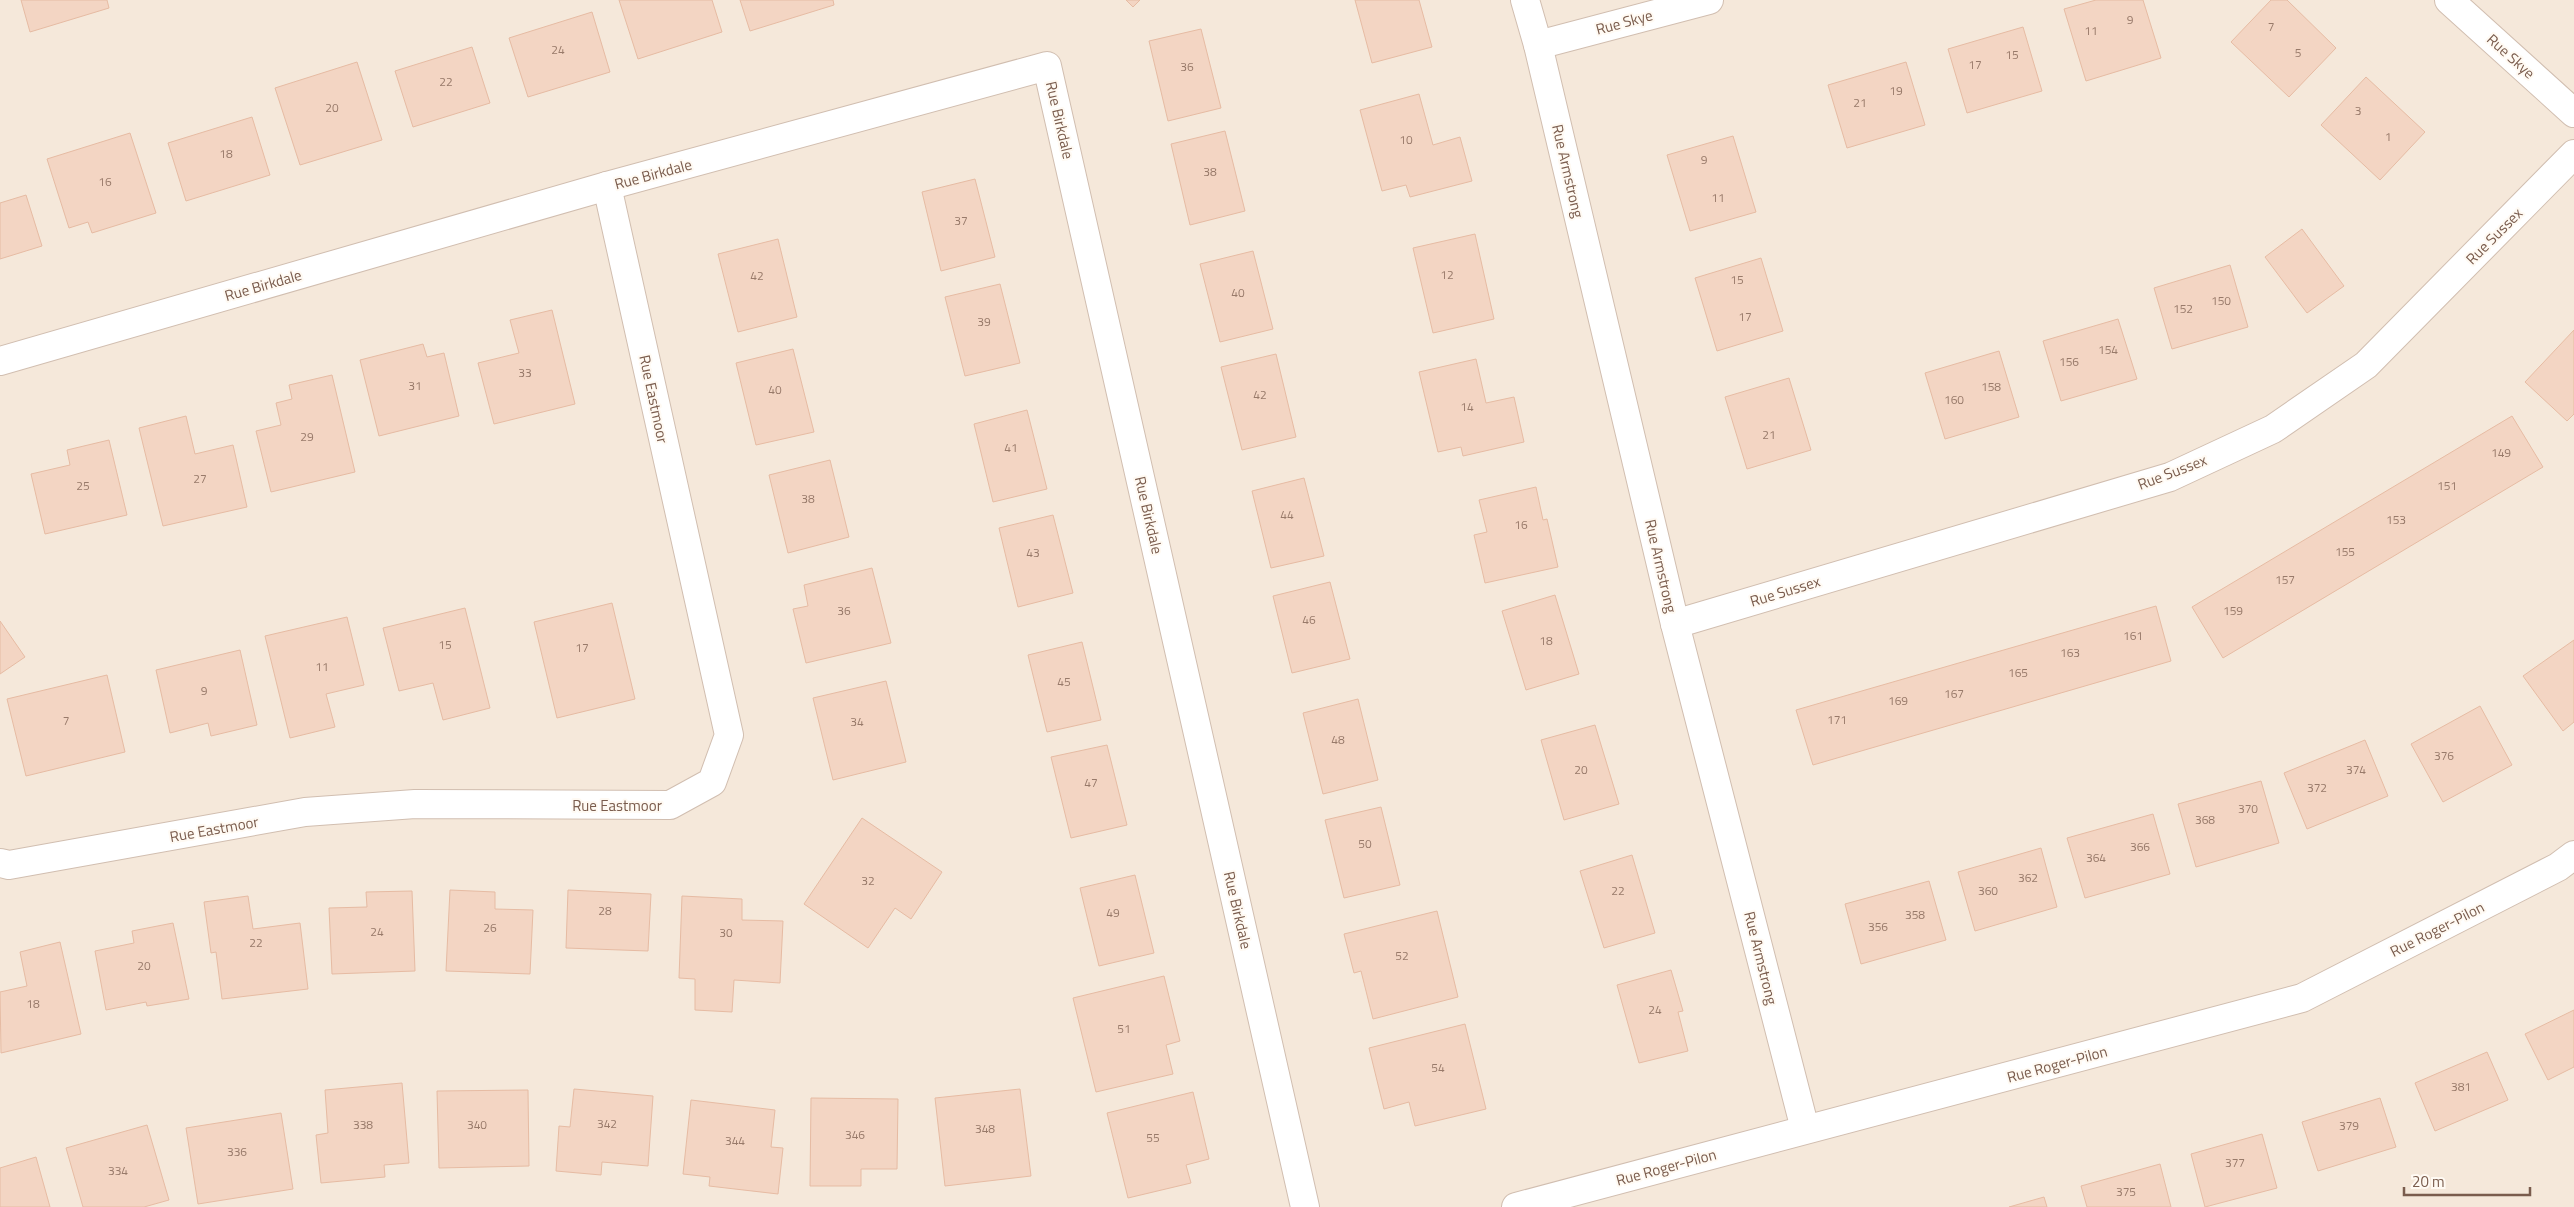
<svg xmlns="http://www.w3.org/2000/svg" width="2574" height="1207" font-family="'Titillium Web',sans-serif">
<rect width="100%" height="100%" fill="#fdf6ec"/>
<rect fill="#f5e8da" x="0" y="0" width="2574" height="1207"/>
<g fill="#f3d5c3" stroke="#e6bba3">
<path d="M21,0H107L109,8L30,32Z"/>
<path d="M619,0H712L722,32L638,59Z"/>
<path d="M740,0H833L834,5L750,31Z"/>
<path d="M1126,0H1140L1133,7Z"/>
<path d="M1355,0H1419L1432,47L1372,63Z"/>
<path d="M2096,0H2143L2161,58L2086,81L2064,9Z"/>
<path d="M2271,0H2287L2336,48L2289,97L2231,42Z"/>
<path d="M592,12L610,72L528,97L509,38Z"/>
<path d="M2023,27L2042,91L1967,113L1948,49Z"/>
<path d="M1201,29L1221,108L1168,121L1149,41Z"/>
<path d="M472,47L490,103L413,127L395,71Z"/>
<path d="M357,62L382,140L300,165L275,88Z"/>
<path d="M1906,62L1925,125L1847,148L1828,85Z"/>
<path d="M2366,77L2425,132L2380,180L2321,125Z"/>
<path d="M1419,94L1433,145L1460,137L1472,181L1410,197L1406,185L1382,191L1360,110Z"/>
<path d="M252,117L270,175L186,201L168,143Z"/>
<path d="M1225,131L1245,211L1190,225L1171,144Z"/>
<path d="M130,133L156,213L92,233L88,222L69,228L47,159Z"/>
<path d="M1733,136L1756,212L1690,231L1667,155Z"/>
<path d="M975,179L995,257L941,271L922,192Z"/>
<path d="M26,195L42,246L0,259V203Z"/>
<path d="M2302,229L2344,286L2307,313L2265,257Z"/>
<path d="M1475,234L1494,319L1433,333L1413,248Z"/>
<path d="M778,239L797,317L738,332L718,254Z"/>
<path d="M1253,251L1273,329L1220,342L1200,264Z"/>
<path d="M1761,258L1783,331L1717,351L1695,278Z"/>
<path d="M2230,265L2248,327L2172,349L2154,288Z"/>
<path d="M1000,284L1020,363L965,376L945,297Z"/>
<path d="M552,310L575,404L494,424L478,363L519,353L510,320Z"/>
<path d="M2118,319L2137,379L2061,401L2043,341Z"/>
<path d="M2574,330V414L2567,421L2525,382Z"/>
<path d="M423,344L427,357L444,353L459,416L379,436L360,360Z"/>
<path d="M793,349L814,432L756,445L736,363Z"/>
<path d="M1999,351L2019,417L1945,439L1925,373Z"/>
<path d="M1276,354L1296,437L1242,450L1221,367Z"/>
<path d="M1476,359L1486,403L1514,397L1524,442L1463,456L1461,447L1438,452L1419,372Z"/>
<path d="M332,375L355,472L271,492L256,431L281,425L276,403L292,399L289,385Z"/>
<path d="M1789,378L1811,450L1747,469L1725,397Z"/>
<path d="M1027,410L1047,489L993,502L974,424Z"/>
<path d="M186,416L195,454L233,445L247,507L163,526L139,428Z"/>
<path d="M2512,416L2543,467L2223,658L2192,607Z"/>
<path d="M109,440L127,515L45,534L31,474L70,465L67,450Z"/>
<path d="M830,460L849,537L788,553L769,475Z"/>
<path d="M1304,478L1324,556L1271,568L1252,491Z"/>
<path d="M1536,487L1543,520L1547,519L1558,567L1485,583L1474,535L1487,532L1479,500Z"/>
<path d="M1053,515L1073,593L1018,607L999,528Z"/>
<path d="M872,568L891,643L806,663L793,609L808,606L804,585Z"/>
<path d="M1330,582L1350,659L1292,673L1273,596Z"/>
<path d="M1555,595L1579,674L1526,690L1502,611Z"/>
<path d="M612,603L635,699L557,718L534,622Z"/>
<path d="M2156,606L2171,661L1813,765L1796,710Z"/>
<path d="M465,608L490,708L443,720L433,683L399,691L383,628Z"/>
<path d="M347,617L364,685L326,694L335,727L290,738L265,636Z"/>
<path d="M0,621L25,657L0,674Z"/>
<path d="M2574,640V722L2563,731L2523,676Z"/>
<path d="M1082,642L1101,720L1047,732L1028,655Z"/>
<path d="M240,650L257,725L211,736L208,723L170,733L156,670Z"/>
<path d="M107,675L125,752L26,776L7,699Z"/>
<path d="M886,681L906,762L833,780L813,698Z"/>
<path d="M1358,699L1378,780L1323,794L1303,713Z"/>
<path d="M2480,706L2512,765L2443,802L2411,744Z"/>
<path d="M1595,725L1619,804L1564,820L1541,740Z"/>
<path d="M2365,740L2388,796L2307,829L2284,773Z"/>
<path d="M1107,745L1127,825L1071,838L1051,757Z"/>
<path d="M2261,781L2279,843L2196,867L2178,804Z"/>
<path d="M1381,807L1400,885L1344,898L1325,820Z"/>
<path d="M2153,814L2170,874L2085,898L2067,838Z"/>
<path d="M862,818L942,872L911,919L895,908L868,948L804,904Z"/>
<path d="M2041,848L2057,907L1975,931L1958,872Z"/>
<path d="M1632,855L1655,933L1604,948L1580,871Z"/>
<path d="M1135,875L1154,953L1099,966L1080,888Z"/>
<path d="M1929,881L1946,940L1861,964L1845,904Z"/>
<path d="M450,890L495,892V909L533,910L530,974L446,971Z"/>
<path d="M568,890L651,894L648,951L566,948Z"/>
<path d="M412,891L415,971L332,974L329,908L367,907L366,892Z"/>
<path d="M248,896L253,929L300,923L308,989L222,999L216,952L211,953L204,902Z"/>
<path d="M682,896L742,899V920L783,921L780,983L734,980L732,1012L695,1010V979L679,978Z"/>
<path d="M1437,911L1458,997L1373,1019L1361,971L1354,973L1344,934Z"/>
<path d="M173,923L189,999L147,1006L146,1002L106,1010L95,951L134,943L132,931Z"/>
<path d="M60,942L81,1034L1,1053L0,992L27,986L20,952Z"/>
<path d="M1671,970L1683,1011L1678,1012L1688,1051L1639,1063L1617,985Z"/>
<path d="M1164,976L1180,1041L1166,1045L1173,1074L1096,1092L1073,998Z"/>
<path d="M2574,1010V1067L2548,1080L2525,1034Z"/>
<path d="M1465,1024L1486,1109L1415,1126L1409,1102L1384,1109L1369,1048Z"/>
<path d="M2487,1052L2508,1100L2435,1131L2415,1083Z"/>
<path d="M402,1083L409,1163L384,1165L385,1177L321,1183L316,1135L328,1133L325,1090Z"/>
<path d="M574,1089L653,1096L648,1166L602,1162L601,1175L556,1171L559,1126L570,1127Z"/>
<path d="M1020,1089L1031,1176L945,1186L935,1098Z"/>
<path d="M528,1090L529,1166L439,1168L437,1091Z"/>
<path d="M1193,1092L1209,1159L1186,1165L1191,1183L1128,1198L1107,1113Z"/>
<path d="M811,1098L898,1099L897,1169H861V1186H810Z"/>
<path d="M2380,1098L2396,1147L2318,1171L2302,1122Z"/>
<path d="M691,1100L775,1110L771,1147L783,1148L778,1194L709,1186L710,1177L683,1174Z"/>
<path d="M281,1113L293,1189L198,1204L186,1128Z"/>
<path d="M147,1125L169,1200L144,1207H83L66,1148Z"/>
<path d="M2262,1134L2277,1188L2205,1207L2191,1154Z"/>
<path d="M36,1157L50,1207H0V1168Z"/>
<path d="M2160,1164L2171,1207H2087L2081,1186Z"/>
<path d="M2044,1197L2047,1207H2009Z"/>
</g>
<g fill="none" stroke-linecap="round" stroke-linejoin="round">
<g stroke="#d1beb0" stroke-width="30">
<g id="minor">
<path d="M1525,0L1538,45L1675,624L1805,1129"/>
<path d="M2449,0L2574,113"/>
<path d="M1538,45L1709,0"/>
<path d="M0,361L607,186L1047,66L1305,1207"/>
<path d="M1675,624L2170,477L2273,429L2366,365L2574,154"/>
<path d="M0,863L9,865L305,812L415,804L670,805L712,782L729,735L607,186"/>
<path d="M1516,1207L2302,998L2558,867L2574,855"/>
</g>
</g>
<use href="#minor" stroke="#fff" stroke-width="28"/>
</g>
<g text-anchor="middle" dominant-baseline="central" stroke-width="4" stroke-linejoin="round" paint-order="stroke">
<g font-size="12" fill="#987a6a">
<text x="2130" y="19">9</text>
<text x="2271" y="26">7</text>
<text x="2091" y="30">11</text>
<text x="558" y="49">24</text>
<text x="2298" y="52">5</text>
<text x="2012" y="54">15</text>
<text x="1975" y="64">17</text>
<text x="1187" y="66">36</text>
<text x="446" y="81">22</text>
<text x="1896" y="90">19</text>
<text x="1860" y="102">21</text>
<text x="332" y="107">20</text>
<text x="2358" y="110">3</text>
<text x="2388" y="136">1</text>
<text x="1406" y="139">10</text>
<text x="226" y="153">18</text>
<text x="1704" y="159">9</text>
<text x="1210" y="171">38</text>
<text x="105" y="181">16</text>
<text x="1718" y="197">11</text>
<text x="961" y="220">37</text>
<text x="1447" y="274">12</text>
<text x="757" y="275">42</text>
<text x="1737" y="279">15</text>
<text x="1238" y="292">40</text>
<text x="2221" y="300">150</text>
<text x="2183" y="308">152</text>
<text x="1745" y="316">17</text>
<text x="984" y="321">39</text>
<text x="2108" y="349">154</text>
<text x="2069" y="361">156</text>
<text x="525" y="372">33</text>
<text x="415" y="385">31</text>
<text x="1991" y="386">158</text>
<text x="775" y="389">40</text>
<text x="1260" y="394">42</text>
<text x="1954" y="399">160</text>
<text x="1467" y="406">14</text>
<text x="1769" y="434">21</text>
<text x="307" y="436">29</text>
<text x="1011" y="447">41</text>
<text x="2501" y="452">149</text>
<text x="200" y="478">27</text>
<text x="83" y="485">25</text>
<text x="2447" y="485">151</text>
<text x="808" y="498">38</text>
<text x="1287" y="514">44</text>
<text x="2396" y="519">153</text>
<text x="1521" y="524">16</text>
<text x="2345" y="551">155</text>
<text x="1033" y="552">43</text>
<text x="2285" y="579">157</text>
<text x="844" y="610">36</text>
<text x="2233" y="610">159</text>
<text x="1309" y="619">46</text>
<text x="2133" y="635">161</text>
<text x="1546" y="640">18</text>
<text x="445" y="644">15</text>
<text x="582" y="647">17</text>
<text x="2070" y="652">163</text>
<text x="322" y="666">11</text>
<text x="2018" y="672">165</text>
<text x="1064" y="681">45</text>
<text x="204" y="690">9</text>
<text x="1954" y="693">167</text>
<text x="1898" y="700">169</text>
<text x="1837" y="719">171</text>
<text x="66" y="720">7</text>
<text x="857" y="721">34</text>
<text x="1338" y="739">48</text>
<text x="2444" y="755">376</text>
<text x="1581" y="769">20</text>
<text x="2356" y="769">374</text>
<text x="1091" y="782">47</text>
<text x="2317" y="787">372</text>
<text x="2248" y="808">370</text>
<text x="2205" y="819">368</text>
<text x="1365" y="843">50</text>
<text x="2140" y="846">366</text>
<text x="2096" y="857">364</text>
<text x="2028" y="877">362</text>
<text x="868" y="880">32</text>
<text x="1618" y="890">22</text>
<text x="1988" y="890">360</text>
<text x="605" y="910">28</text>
<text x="1113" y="912">49</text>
<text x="1915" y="914">358</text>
<text x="1878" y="926">356</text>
<text x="490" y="927">26</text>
<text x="377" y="931">24</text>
<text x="726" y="932">30</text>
<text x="256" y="942">22</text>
<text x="1402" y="955">52</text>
<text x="144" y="965">20</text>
<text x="33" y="1003">18</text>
<text x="1655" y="1009">24</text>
<text x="1124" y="1028">51</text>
<text x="1438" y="1067">54</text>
<text x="2461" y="1086">381</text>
<text x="607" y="1123">342</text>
<text x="363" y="1124">338</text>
<text x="477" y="1124">340</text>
<text x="2349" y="1125">379</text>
<text x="985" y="1128">348</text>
<text x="855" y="1134">346</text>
<text x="1153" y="1137">55</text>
<text x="735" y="1140">344</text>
<text x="237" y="1151">336</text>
<text x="2235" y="1162">377</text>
<text x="118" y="1170">334</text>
<text x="2126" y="1191">375</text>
</g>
<g font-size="15" fill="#7a5c4d" stroke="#fffaf3">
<text transform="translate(1624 22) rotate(-15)">Rue Skye</text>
<text transform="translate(2511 56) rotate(42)">Rue Skye</text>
<text transform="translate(1060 120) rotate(77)">Rue Birkdale</text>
<text transform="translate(1568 171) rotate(77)">Rue Armstrong</text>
<text transform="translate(653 174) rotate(-15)">Rue Birkdale</text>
<text transform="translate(2494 236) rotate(-45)">Rue Sussex</text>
<text transform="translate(263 285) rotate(-16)">Rue Birkdale</text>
<text transform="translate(654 399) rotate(78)">Rue Eastmoor</text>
<text transform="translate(2172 472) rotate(-21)">Rue Sussex</text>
<text transform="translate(1149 515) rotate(77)">Rue Birkdale</text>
<text transform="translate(1661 566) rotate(77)">Rue Armstrong</text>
<text transform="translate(1785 591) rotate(-17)">Rue Sussex</text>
<text x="617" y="805">Rue Eastmoor</text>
<text transform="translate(214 829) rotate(-10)">Rue Eastmoor</text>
<text transform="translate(1238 910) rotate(77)">Rue Birkdale</text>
<text transform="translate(2437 929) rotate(-27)">Rue Roger-Pilon</text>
<text transform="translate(1761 958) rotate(76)">Rue Armstrong</text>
<text transform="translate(2057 1064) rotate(-15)">Rue Roger-Pilon</text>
<text transform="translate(1666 1167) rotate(-15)">Rue Roger-Pilon</text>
</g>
</g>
<path d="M2404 1187v8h126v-8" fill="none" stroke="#7a5c4d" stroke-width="2.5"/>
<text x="2412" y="1187" font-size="15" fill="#7a5c4d" stroke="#fffaf3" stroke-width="4" paint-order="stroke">20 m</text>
</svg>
